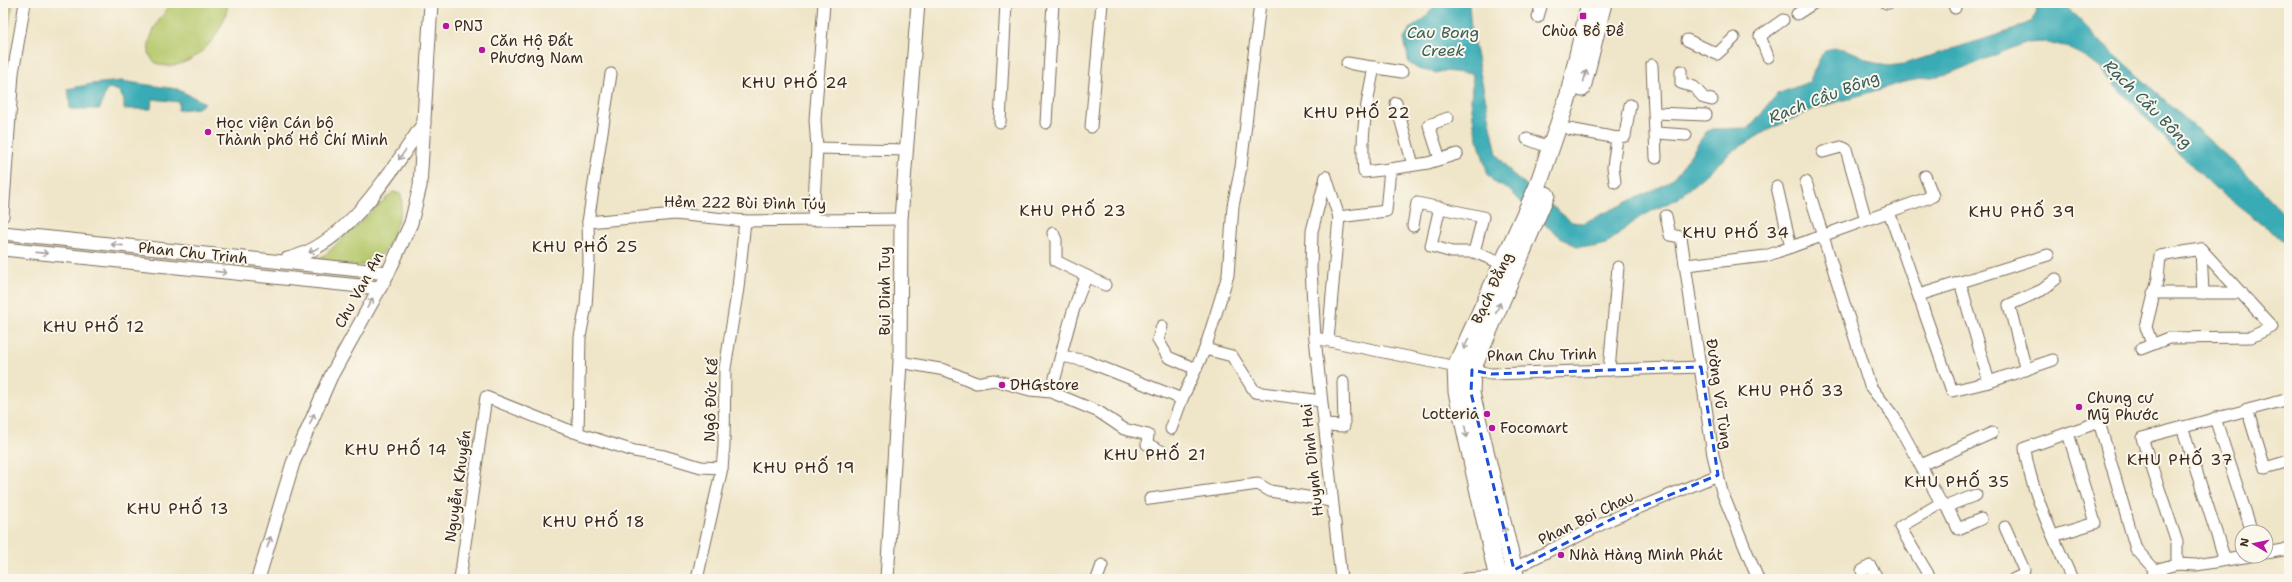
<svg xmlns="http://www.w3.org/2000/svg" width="2292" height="582" font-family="'Shantell Sans',sans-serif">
<rect width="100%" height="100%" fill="#fbf7ec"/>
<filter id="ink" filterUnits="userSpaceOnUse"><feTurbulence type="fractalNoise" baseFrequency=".025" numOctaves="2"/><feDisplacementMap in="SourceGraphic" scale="8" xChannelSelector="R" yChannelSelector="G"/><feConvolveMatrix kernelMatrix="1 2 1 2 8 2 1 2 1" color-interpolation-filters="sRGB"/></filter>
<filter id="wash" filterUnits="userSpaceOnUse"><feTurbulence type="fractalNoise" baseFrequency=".012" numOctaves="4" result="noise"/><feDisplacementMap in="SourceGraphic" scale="16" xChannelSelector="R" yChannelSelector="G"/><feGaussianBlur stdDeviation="0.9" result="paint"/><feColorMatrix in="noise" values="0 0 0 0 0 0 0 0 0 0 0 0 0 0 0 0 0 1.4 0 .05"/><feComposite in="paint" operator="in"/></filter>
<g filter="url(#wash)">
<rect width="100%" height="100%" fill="#efe5c8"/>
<g fill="#b5c86b" stroke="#787944">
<path d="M3,3H13L3,54Z"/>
<path d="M172,3H228V5C211,87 102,86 172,3Z"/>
<path d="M393,192L401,194C404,207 398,219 394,231C377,278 358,265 316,260L326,254Z"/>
</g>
<g fill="#39abb5" stroke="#3a6a6a">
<path d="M1437,3H1469L1471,29L1497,154L1514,176L1572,222L1583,223L1664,185L1678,173L1706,132L1713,129L1747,128L1754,123L1777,94L1809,82L1821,56L1826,50C1844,43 1862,58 1879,64C1887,67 1895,65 1904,64L2013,30L2032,21L2037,10L2033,3H2063L2104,45L2241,169L2289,218V248L2270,230L2214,187L2175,149L2099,68L2082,55L2063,46L2048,42L2025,43L1948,74L1904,82L1814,109L1768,130L1733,151L1678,198L1640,217L1606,244L1595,247L1577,246L1566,241L1540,221L1508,189L1495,183L1488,175L1474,125L1471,100L1473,74L1443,71L1436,73L1418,69L1409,63L1404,39L1410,29L1425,18Z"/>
<path d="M121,81L177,89L205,103L198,108L178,110L179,102L152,99L151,109H124V100L119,91L109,88L105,93L100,109H70L69,95L67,89L92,84Z"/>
</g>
</g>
<g filter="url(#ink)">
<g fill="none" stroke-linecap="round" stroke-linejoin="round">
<g stroke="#7a6b5a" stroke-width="13">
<g id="minor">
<path d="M1886,3H1889"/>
<path d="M1953,3L1955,8"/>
<path d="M1797,14L1814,3"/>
<path d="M1538,17L1542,3"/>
<path d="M1687,40L1717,54L1734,38"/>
<path d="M1768,57L1760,36L1783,20"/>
<path d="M1347,63L1402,72"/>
<path d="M1652,65L1656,158"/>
<path d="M1681,71V83L1694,87L1704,98L1712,100"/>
<path d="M1396,103L1413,165"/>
<path d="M1655,113L1706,115"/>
<path d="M1000,122L1006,3"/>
<path d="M1046,123L1053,3"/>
<path d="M1091,127L1102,3"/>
<path d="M1569,129L1617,138L1613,167L1615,182"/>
<path d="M1656,133L1686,135"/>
<path d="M1617,138L1625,136L1630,105"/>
<path d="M1527,139L1551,148"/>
<path d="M817,148L907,150"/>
<path d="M1823,152L1841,147L1846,149L1866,220"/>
<path d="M1440,159L1429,125L1448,118"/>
<path d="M1390,169L1428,163L1457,154"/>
<path d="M1326,177L1312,231L1311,269L1315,338L1341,579"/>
<path d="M1326,177L1339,217L1328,340"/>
<path d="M1806,182L1870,386L1894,417L1941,503L1900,527L1931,579"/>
<path d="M1777,187L1791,247"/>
<path d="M1440,207L1431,246L1452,252H1474L1503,264"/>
<path d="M1889,212L1952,391L1989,382L2053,360"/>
<path d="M3,216L13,73L25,3"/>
<path d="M1666,216L1670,235L1681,237L1713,455L1722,492L1758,579"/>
<path d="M1339,217L1386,211L1390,169L1364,172C1360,136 1367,102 1374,67"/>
<path d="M813,220L817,148L815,120L824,3"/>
<path d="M588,222L675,214L745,221L901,219"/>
<path d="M1413,226L1417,203L1483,217L1474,252"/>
<path d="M1053,233L1056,240V261L1105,285"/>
<path d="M1686,265L1766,256L1933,196L1925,176"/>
<path d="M1960,282L1989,382"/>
<path d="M2153,293H2203"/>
<path d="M1919,295L2048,255"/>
<path d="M1162,326L1158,340L1168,357L1196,369"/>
<path d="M1315,338L1491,374L1701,367"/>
<path d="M2152,344L2146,327L2158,278L2160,256L2201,249L2203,293H2242"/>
<path d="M1205,349L1228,275L1233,206L1241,167L1260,3"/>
<path d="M2141,349L2169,338L2251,337L2272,327L2201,249"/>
<path d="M1062,356L1086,361L1182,399L1205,349L1232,356L1255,392L1321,401"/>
<path d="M900,362L945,370L976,383L994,380L1030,390L1051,392L1099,412L1124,429L1148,435L1147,444L1163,452"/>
<path d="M1609,370L1618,267"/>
<path d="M2026,370L2009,305L2042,290L2056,279"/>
<path d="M1051,392C1063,352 1069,313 1087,276"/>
<path d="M2247,409L2265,468L2289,461"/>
<path d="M2215,418L2252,532"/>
<path d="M1324,425L1344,426L1343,382"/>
<path d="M2182,427L2225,560"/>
<path d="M1171,429L1182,399"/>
<path d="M578,433L580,337L586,306L589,261L588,222L611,74"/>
<path d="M2068,433L2099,422L2136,549L2155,570"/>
<path d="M1921,465L1992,433"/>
<path d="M1150,499L1258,484L1270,491L1331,501"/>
<path d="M1942,503L1947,506L1976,495"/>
<path d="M1947,506L1958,529L1981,519"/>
<path d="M2005,527L2024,570L2023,575L2014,579"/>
<path d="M2053,536L2095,523L2068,433L2025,448C2029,487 2056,543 2072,579"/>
<path d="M2266,553L2288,549L2289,547"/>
<path d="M2177,564V542L2142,438L2289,399"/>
<path d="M1862,571L1870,566L1878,579"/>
<path d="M460,579L486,397L571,431L634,451L664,456L701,467L722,468"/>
<path d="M697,579L722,468L724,446L725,368L738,288L745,221"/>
<path d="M1097,579L1102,565"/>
<path d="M1465,579L1497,577L1612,519L1718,475"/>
<path d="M2151,579L2155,570L2177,564L2196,565L2250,556"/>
</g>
</g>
<g stroke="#7a6b5a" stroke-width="15">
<g id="tertiary">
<path d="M3,233L388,273"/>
<path d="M3,249L379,288"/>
<path d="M287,259C346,247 392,170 424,123"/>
<path d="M258,579L293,463L331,376L388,273L411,223L420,186L431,3"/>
<path d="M887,579L900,362L901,219L918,3"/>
</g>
</g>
<g stroke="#7a6b5a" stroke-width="19">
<g id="primary">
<path d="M1582,88L1603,3"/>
<path d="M1498,579L1457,392L1456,366L1537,188L1569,94L1590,3"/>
<path d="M1516,579L1471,393L1472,370L1546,195"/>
</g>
</g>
<use href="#minor" stroke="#fff" stroke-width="11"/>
<use href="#tertiary" stroke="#fff" stroke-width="13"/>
<use href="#primary" stroke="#fff" stroke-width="17"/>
</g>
<defs><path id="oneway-shaft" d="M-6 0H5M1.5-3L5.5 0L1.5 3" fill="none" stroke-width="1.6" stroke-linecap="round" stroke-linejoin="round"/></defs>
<g stroke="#a79f9a">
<use href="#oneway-shaft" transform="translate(1585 76) rotate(-76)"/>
<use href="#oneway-shaft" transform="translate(402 155) rotate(125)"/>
<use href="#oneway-shaft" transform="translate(117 245) rotate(-174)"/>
<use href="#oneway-shaft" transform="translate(314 250) rotate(152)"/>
<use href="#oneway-shaft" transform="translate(42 253) rotate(6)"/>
<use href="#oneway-shaft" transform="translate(221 272) rotate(6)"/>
<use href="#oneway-shaft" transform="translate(370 303) rotate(-60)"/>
<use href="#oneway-shaft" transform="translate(1498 308) rotate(-67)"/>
<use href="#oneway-shaft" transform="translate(1466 344) rotate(115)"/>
<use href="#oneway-shaft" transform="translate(312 419) rotate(-67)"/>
<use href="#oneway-shaft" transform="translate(1466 432) rotate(78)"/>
<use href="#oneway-shaft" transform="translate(1505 532) rotate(-103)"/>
<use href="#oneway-shaft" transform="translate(269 542) rotate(-73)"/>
</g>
</g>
<path fill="none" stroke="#1d4ed8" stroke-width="3" stroke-dasharray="8 5" stroke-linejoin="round" d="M1701,367L1718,475L1612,519L1514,570L1471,393L1472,370L1491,374Z"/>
<g fill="#b5179e" stroke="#fbf7ec" stroke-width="1.5">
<rect x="1579" y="12" width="8" height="8" rx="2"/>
<circle cx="446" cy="26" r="4"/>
<circle cx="482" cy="50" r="4"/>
<circle cx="208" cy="132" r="4"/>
<circle cx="1002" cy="385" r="4"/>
<circle cx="2079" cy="407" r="4"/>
<circle cx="1487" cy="414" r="4"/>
<circle cx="1492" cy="428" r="4"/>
<circle cx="1561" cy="555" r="4"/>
</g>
<g text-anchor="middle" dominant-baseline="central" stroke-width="4" stroke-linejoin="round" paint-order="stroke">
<g font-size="15" fill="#3b2a1e" stroke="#fbf7ec" text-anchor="start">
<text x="454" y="26">PNJ</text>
<text x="1583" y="31" text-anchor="middle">Chùa Bồ Đề</text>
<text x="490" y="41">Căn Hộ Đất<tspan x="490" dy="17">Phương Nam</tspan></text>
<text x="216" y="123">Học viện Cán bộ<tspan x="216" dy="17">Thành phố Hồ Chí Minh</tspan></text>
<text x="1010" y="385">DHGstore</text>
<text x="2087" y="398">Chung cư<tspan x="2087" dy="17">Mỹ Phước</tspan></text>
<text x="1479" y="414" text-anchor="end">Lotteria</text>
<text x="1500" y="428">Focomart</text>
<text x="1569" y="555">Nhà Hàng Minh Phát</text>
</g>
<g font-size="15" fill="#3b2a1e" stroke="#fbf7ec">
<text transform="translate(745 203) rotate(1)">Hẻm 222 Bùi Đình Túy</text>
<text transform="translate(193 253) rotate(6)">Phan Chu Trinh</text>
<text transform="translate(1492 288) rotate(-65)">Bạch Đằng</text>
<text transform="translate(359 290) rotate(-61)">Chu Van An</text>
<text transform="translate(885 291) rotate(-90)">Bui Dinh Tuy</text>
<text transform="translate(1542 355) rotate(-1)">Phan Chu Trinh</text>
<text transform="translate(1719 394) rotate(82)">Đường Vũ Tùng</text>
<text transform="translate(711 400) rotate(-88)">Ngô Đức Kế</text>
<text transform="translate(1312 460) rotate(-96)">Huynh Dinh Hai</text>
<text transform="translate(458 486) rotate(-82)">Nguyễn Khuyến</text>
<text transform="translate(1586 518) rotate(-26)">Phan Boi Chau</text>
</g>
<g font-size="16" font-style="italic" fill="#3a5e5a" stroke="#fbf7ec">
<text x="1443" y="32">Cau Bong<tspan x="1443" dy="18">Creek</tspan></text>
<text transform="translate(1824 97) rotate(-21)">Rạch Cầu Bông</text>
<text transform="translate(2148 104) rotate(45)">Rạch Cầu Bông</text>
</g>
<g font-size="16" letter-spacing="1" fill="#3b2a1e" stroke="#fbf7ec">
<text x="795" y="82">KHU PHỐ 24</text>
<text x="1357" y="112">KHU PHỐ 22</text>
<text x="1073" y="210">KHU PHỐ 23</text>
<text x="2022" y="211">KHU PHỐ 39</text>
<text x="1736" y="232">KHU PHỐ 34</text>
<text x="585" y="246">KHU PHỐ 25</text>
<text x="94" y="326">KHU PHỐ 12</text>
<text x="1791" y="390">KHU PHỐ 33</text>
<text x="396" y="449">KHU PHỐ 14</text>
<text x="1155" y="454">KHU PHỐ 21</text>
<text x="2180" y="459">KHU PHỐ 37</text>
<text x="804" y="467">KHU PHỐ 19</text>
<text x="1957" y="481">KHU PHỐ 35</text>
<text x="178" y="508">KHU PHỐ 13</text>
<text x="594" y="521">KHU PHỐ 18</text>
</g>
</g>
<rect width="2292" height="582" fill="none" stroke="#fbf7ec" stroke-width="16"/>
<g transform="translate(2254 544) rotate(279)"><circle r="19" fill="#fbf7ec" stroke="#aea59a"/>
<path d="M0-3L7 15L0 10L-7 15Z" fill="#b5179e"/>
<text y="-6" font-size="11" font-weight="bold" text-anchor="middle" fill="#3b2a1e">N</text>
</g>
</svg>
